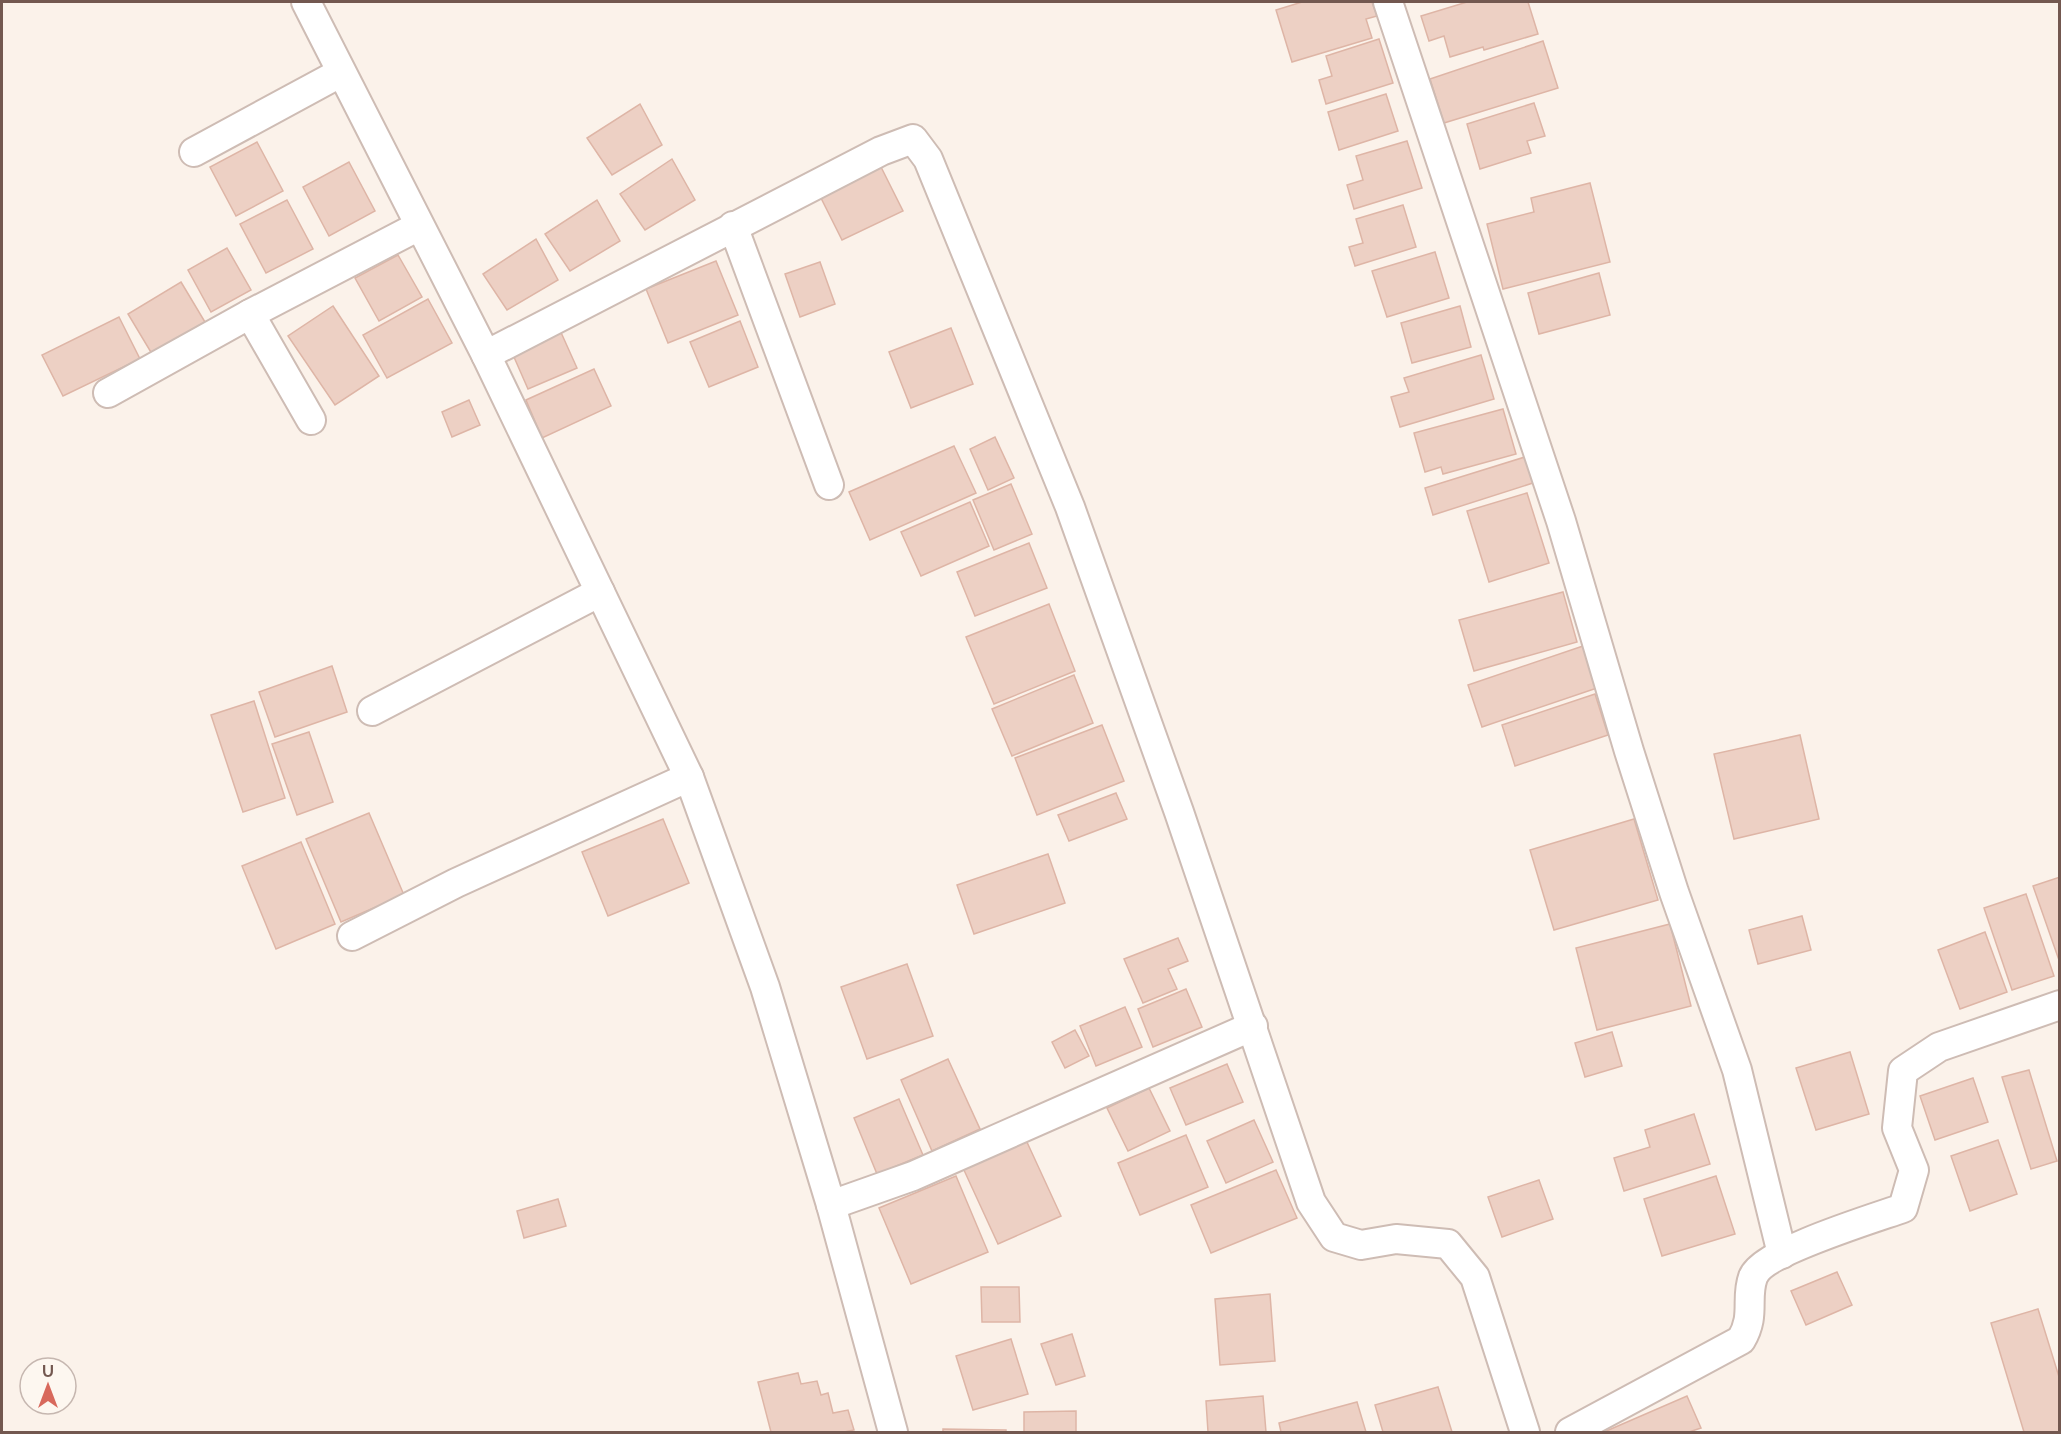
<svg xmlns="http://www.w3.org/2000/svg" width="2061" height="1434" font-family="Raleway,sans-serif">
<rect width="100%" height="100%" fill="#fbf2ea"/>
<g fill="#edd0c4" stroke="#deb5a6" stroke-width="1.5">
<path d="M1302,2H1372L1377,16L1366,19L1372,38L1292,62L1276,10Z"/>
<path d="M1467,2H1528L1538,34L1484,50L1483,47L1450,57L1444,36L1429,41L1421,16Z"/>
<path d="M1379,39L1393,83L1326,104L1319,80L1332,76L1326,56Z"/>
<path d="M1543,41L1558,88L1444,123L1430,79Z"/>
<path d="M1386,94L1398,131L1339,150L1328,112Z"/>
<path d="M1534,103L1545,136L1527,141L1531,153L1480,169L1467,124Z"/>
<path d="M640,104L662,145L612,175L587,138Z"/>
<path d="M1407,141L1422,188L1354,209L1347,185L1363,180L1356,156Z"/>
<path d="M257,142L283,191L236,216L210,167Z"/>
<path d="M672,159L695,200L645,230L620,194Z"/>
<path d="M878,161L903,211L842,240L817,190Z"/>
<path d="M349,162L375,211L329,236L303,187Z"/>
<path d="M1590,183L1610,262L1503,289L1487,224L1534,212L1531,198Z"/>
<path d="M287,200L313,249L266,273L240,224Z"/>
<path d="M597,200L620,241L570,271L545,234Z"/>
<path d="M1403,205L1416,247L1355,266L1349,247L1363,243L1356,219Z"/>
<path d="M536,239L558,280L507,310L483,274Z"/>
<path d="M227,248L251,290L211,312L188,270Z"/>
<path d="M1435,252L1449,298L1387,317L1372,271Z"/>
<path d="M398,255L422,297L379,321L355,278Z"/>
<path d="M716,261L738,315L668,343L646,289Z"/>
<path d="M820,262L835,304L800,317L785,274Z"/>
<path d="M1599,273L1610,315L1539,334L1528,293Z"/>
<path d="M181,282L205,322L152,354L128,314Z"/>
<path d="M428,299L452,343L387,378L363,335Z"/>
<path d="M333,306L379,376L335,405L288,336Z"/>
<path d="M1460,306L1471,347L1412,363L1401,323Z"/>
<path d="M119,317L140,359L63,396L42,355Z"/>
<path d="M740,321L758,367L709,387L690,342Z"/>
<path d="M559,328L577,368L528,389L510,348Z"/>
<path d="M951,328L973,384L911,408L889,352Z"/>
<path d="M1481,355L1494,399L1400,427L1391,397L1409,392L1404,378Z"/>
<path d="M594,369L611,406L542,438L526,400Z"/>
<path d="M469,400L480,425L452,437L442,412Z"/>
<path d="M1503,409L1516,454L1443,474L1441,467L1425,472L1414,433Z"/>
<path d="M995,437L1014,478L988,490L970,449Z"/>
<path d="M954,446L976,493L870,540L849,492Z"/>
<path d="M1528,456L1536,482L1433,515L1425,488Z"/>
<path d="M1011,484L1032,534L994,550L973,500Z"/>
<path d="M1527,493L1549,563L1489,582L1467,511Z"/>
<path d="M970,502L989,546L921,576L901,532Z"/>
<path d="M1029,543L1047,588L975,616L957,572Z"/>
<path d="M1563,592L1577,642L1474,671L1459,620Z"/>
<path d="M1049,604L1075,671L994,704L966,637Z"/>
<path d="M1583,646L1597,688L1482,727L1468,685Z"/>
<path d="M332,666L347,712L275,737L259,692Z"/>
<path d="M1074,675L1093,723L1012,756L992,709Z"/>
<path d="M1595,694L1608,735L1515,766L1502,725Z"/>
<path d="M254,701L285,798L243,812L211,715Z"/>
<path d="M1102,725L1124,781L1037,815L1015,758Z"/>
<path d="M309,732L333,802L297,815L272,744Z"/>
<path d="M1800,735L1819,819L1734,839L1714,754Z"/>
<path d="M1116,793L1127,819L1069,841L1058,815Z"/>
<path d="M369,813L404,895L341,922L306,839Z"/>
<path d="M663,819L689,883L608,916L582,852Z"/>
<path d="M1634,819L1658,900L1554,930L1530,850Z"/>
<path d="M301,842L335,924L276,949L242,866Z"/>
<path d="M1048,854L1065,903L974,934L957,885Z"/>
<path d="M2060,877V963L2033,886Z"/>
<path d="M2026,894L2054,976L2012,990L1984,908Z"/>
<path d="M1802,916L1811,950L1758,964L1749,930Z"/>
<path d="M1670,924L1691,1006L1597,1030L1576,948Z"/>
<path d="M1985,932L2007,992L1960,1009L1938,950Z"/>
<path d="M1178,938L1188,961L1168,969L1177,989L1143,1003L1124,959Z"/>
<path d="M907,964L933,1036L867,1059L841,987Z"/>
<path d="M1186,989L1202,1027L1153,1047L1138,1009Z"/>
<path d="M1125,1007L1142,1047L1096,1066L1080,1026Z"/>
<path d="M1075,1030L1089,1056L1065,1068L1052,1042Z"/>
<path d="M1612,1032L1622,1066L1585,1077L1575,1043Z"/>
<path d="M1850,1052L1869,1114L1816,1130L1796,1068Z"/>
<path d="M948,1059L980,1129L932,1151L901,1080Z"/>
<path d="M1227,1064L1243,1102L1186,1125L1170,1088Z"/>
<path d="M2029,1070L2057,1161L2031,1169L2002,1077Z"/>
<path d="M1973,1078L1988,1122L1935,1140L1920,1096Z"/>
<path d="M1149,1088L1170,1131L1128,1151L1107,1108Z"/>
<path d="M899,1099L923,1155L877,1174L854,1118Z"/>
<path d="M1694,1114L1710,1164L1624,1191L1614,1158L1650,1147L1645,1130Z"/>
<path d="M1254,1120L1273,1162L1226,1183L1207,1141Z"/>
<path d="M1186,1135L1208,1187L1140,1215L1118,1163Z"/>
<path d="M1026,1140L1061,1216L998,1244L963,1168Z"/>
<path d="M1998,1140L2017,1194L1970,1211L1951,1156Z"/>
<path d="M1276,1170L1297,1218L1211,1253L1191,1205Z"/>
<path d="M956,1176L988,1252L911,1284L879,1208Z"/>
<path d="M1716,1176L1735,1234L1662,1256L1644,1199Z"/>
<path d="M1539,1180L1553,1219L1502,1237L1488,1197Z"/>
<path d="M558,1199L566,1226L524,1238L517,1211Z"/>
<path d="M1837,1272L1852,1305L1806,1325L1791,1291Z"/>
<path d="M981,1287H1019L1020,1322H982Z"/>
<path d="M1270,1294L1275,1361L1220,1365L1215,1299Z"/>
<path d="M2038,1309L2060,1380V1432H2024L1991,1323Z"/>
<path d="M1072,1334L1085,1376L1056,1385L1041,1344Z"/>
<path d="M1011,1339L1028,1394L973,1410L956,1356Z"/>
<path d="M798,1373L801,1384L817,1381L821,1395L828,1393L833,1413L848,1410L854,1430L844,1432H771L758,1382Z"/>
<path d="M1438,1387L1452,1432H1383L1375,1405Z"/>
<path d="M1263,1396L1266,1432H1208L1206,1401Z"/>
<path d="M1687,1396L1701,1428L1689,1432H1604Z"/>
<path d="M1357,1402L1366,1432H1281L1279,1423Z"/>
<path d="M1076,1411V1432H1024V1412Z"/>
<path d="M943,1429L1006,1430V1432H943Z"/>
</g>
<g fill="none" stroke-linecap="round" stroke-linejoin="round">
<g stroke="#cebcb4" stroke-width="32">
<g id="street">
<path d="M306,2L486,355L689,777L765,987L831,1205L893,1432"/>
<path d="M1388,2L1561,521L1629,751L1674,892L1737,1070L1782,1254"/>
<path d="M194,152L340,73"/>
<path d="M733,226L829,485"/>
<path d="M250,314L311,420"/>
<path d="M486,355L881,151L913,139L928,159L1070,507L1179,812L1311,1202L1334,1237L1361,1245L1396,1239L1448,1244L1475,1277L1525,1432"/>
<path d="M108,393L250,314L419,226"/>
<path d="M372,711L600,592"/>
<path d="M352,936L456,883L689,777"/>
<path d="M831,1205L913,1176L1253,1026"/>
<path d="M1570,1432L1741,1340C1756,1315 1745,1299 1753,1277C1762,1252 1875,1218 1903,1208L1914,1170L1897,1128L1903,1071L1939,1047L2060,1005"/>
</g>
</g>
<use href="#street" stroke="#fff" stroke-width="28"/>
</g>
<rect width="2061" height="1434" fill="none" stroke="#735850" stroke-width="6"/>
<g transform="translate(48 1386)"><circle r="28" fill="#fdf7f0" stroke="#c6b7b0" stroke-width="1.5"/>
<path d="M0-4.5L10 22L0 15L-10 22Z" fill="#d8695c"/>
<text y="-9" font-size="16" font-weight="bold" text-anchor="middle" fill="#735850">U</text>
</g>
</svg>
